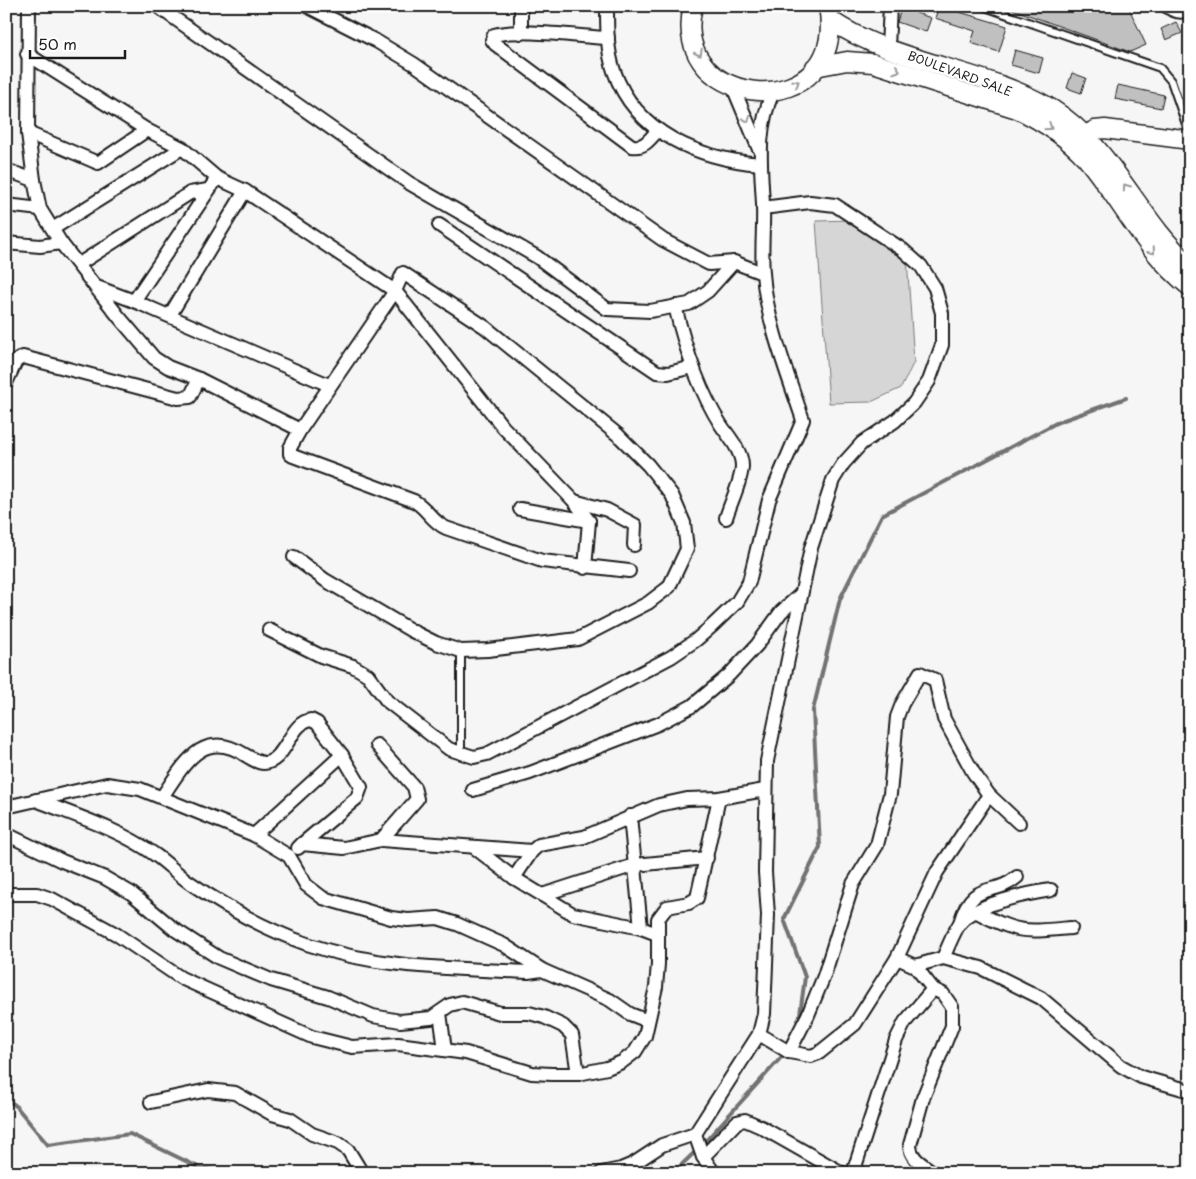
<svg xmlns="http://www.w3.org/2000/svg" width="1196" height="1179" font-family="'Playpen Sans',sans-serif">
<rect width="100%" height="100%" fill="#f6f6f6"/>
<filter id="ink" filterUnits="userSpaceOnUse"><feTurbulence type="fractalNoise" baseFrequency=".02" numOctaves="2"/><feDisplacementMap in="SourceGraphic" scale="10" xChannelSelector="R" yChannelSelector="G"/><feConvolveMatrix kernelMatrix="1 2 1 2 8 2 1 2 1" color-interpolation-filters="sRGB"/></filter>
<g filter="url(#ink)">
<path fill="#d6d6d6" stroke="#797979" d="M852,220L907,258L914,362L901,388L871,402L829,403L816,221Z"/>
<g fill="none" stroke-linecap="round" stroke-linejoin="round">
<g stroke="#727272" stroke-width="4">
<path d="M799,1022L805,977L784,919L820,847L813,710L840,599L882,515L1058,422L1126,398"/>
<path d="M6,1099L15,1105L48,1145L130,1134L200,1168L231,1173"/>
<path d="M702,1145L786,1052"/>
<path d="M673,1173L697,1150"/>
</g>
</g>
<g fill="#c0c0c0" stroke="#1c1c1c">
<path d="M902,6H918L916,13L931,18L926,32L897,22Z"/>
<path d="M939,6L1007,26L999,52L971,43L975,31L935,18Z"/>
<path d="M1004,6H1128L1146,45L1130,52Z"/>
<path d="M1176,22L1182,33L1166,40L1161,29Z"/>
<path d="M1015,50L1043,58L1039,73L1011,65Z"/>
<path d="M1072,73L1086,78L1081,93L1067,88Z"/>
<path d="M1118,85L1164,95L1161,108L1115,99Z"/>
</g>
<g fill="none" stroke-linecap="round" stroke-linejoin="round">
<g stroke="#1c1c1c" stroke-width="10">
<g id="lane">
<path d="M982,6L1160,68L1171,81L1190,136"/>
<path d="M1162,6C1170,14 1179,17 1190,13"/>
<path d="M461,651V754"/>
</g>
</g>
<g stroke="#1c1c1c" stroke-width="16">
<g id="street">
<path d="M29,6L28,133L34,180L40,209L61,243L119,317L154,358L168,367L199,379L300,430L290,448V454L293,456L414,501C427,508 432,522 446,528L542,561L629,571"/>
<path d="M157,6L409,183L537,257L607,309L650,311L689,304L708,291L734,262"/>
<path d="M307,6L376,41L414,64L663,240L709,264L734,262L762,273"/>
<path d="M521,6V33"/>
<path d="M607,6C607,28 607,51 614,71C636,134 700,159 761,164"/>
<path d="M608,38C583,37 515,28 494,35L492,40L495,44L632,146C645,148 650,139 658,130"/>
<path d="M888,47L890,6"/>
<path d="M27,54L147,130L182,148L217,178L245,191L395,291L503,427L574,501L589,521L585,568"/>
<path d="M733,87L758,147"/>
<path d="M28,133L98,163L147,130"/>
<path d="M6,170L34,180"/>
<path d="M6,205L40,209"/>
<path d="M439,225L657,372L668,373L693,367"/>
<path d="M54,228L182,148"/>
<path d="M6,243L40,246L61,243"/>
<path d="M79,264L190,193L208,190"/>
<path d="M97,287L134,301L217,178"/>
<path d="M134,301L329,385"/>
<path d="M675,306C685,348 698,389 721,425C729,437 742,451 742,466C742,480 730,504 726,518"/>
<path d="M170,315L245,191"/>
<path d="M6,383L16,361L23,357L178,398L190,397L199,379"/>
<path d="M574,501L607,510L635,525L634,545"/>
<path d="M520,509L589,521"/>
<path d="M294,557L325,580L412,631L436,643L461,651L488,650L578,639L648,603L669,587L687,549L684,523L672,495L648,465L618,435L485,327L403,273L395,291L300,430"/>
<path d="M269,630L321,656L353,666L368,675L387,701L449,749L474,757L487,754L671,657L696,640L712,626L737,602L749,582L769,500L803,420C788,375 766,320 763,273C761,250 764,227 763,204C761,164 756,130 773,92"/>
<path d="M473,790L530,773L658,724L692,706L729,675L757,645L781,612L801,594"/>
<path d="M162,797C185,763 203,727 247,756C254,760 261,765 269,762C287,756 291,722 311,720L317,723L342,755L361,787L357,798L302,844"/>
<path d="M36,800C76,816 119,829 154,854C166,862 177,874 189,882C225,907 265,929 307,944C381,969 450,968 528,972L542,970L610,1000L630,1014L648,1021"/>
<path d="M6,807L107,784L140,789L254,835L289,856L306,885L323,898L391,918L408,920L438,918L457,924L504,945L542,970"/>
<path d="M630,816L641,928"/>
<path d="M6,834L62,861L105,878L131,893L174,929L219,958L271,980L328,997L373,1016L400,1021L431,1018L450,1005L462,1002L500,1013H529L544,1017L563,1026L572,1035L578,1074"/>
<path d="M254,835L342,755"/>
<path d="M381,840L532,851"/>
<path d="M298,848L302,844L344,848L381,840L417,799L414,787L377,745"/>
<path d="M475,848L514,878L573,914L641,928L657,934"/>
<path d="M514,878L532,851L539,845L584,837L659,805L687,799L719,798L765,790"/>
<path d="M6,894H37L52,899L116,934L181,978L312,1037L352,1047L398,1044L466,1053L532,1073L552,1074H578L607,1068L622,1062L635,1052L645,1036L656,987L658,964V919L667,907L689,903L697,898L719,798"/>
<path d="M542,895L635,865L707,858"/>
<path d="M977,912C1018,934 1025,932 1071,928"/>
<path d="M960,923C973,878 993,898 1017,877"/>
<path d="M897,958L915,966L943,958L981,968L1041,998L1121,1066L1141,1077L1190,1091"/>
<path d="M943,958C948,948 953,933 960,923C977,903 1026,894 1051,890"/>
<path d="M933,989L943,994L952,1007V1026L923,1098L910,1145C910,1159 924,1165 934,1173"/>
<path d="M440,1013L445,1050"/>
<path d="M759,1034L789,1052L811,1056L819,1053L855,1024L897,958L937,872L989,795"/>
<path d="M789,1052L808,1015L824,976L853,884L877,845L890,794L897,717L902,704L920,673L935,680L944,719L973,772L989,795L1019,823"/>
<path d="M151,1102L208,1090L235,1093L272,1114L290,1119L312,1134L338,1143L348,1150L362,1173"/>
<path d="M695,1134L703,1157L714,1173"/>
<path d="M703,1157L737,1122L745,1120L761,1127L842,1173"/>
<path d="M601,1173L621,1169L633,1164L662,1145L695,1134L759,1034L764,1014L768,915L765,872L767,761L811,548L833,480L843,464L862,443L895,421L914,403L929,381L942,345V313L935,288L921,266L903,250L835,205L810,202L763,208"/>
<path d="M853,1173L896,1040L905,1022L933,989L915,966"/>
</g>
</g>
<g stroke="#1c1c1c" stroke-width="21">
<g id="secondary">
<path d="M693,6C667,112 850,127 828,6"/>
<path d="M830,20C895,64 986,69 1052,109C1113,147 1137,219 1190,265"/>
<path d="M815,67L847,61L873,63L1017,109C1042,121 1067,137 1086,158C1122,201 1145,252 1190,287"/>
<path d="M1085,135L1095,130L1105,129L1190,140"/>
</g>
</g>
<use href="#lane" stroke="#fff" stroke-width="6"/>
<use href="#street" stroke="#fff" stroke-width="12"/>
<use href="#secondary" stroke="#fff" stroke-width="18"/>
</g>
<defs><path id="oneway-chevron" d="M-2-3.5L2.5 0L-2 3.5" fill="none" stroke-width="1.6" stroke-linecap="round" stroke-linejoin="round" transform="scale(1.25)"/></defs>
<g stroke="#999">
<use href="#oneway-chevron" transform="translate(699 53) rotate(63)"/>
<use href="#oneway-chevron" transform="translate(897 70) rotate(18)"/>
<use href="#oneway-chevron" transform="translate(796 83) rotate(-31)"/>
<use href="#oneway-chevron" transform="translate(747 119) rotate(68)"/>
<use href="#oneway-chevron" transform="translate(1049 127) rotate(34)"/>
<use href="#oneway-chevron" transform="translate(1126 187) rotate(-125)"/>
<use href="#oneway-chevron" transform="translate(1152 251) rotate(50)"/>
</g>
</g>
<g text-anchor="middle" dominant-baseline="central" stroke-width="4" stroke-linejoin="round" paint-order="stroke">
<g font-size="12" fill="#1c1c1c" stroke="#fff">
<text transform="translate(960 73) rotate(20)">BOULEVARD SALE</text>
</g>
</g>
<rect width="1196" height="1179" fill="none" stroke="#fff" stroke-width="25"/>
<rect x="12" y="12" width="1171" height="1154" fill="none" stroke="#1c1c1c" stroke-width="2" filter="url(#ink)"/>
<path d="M30 50v8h95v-8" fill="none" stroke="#1c1c1c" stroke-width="2.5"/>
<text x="38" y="50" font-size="15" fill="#1c1c1c" stroke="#ffffff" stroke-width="4" paint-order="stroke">50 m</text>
</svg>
